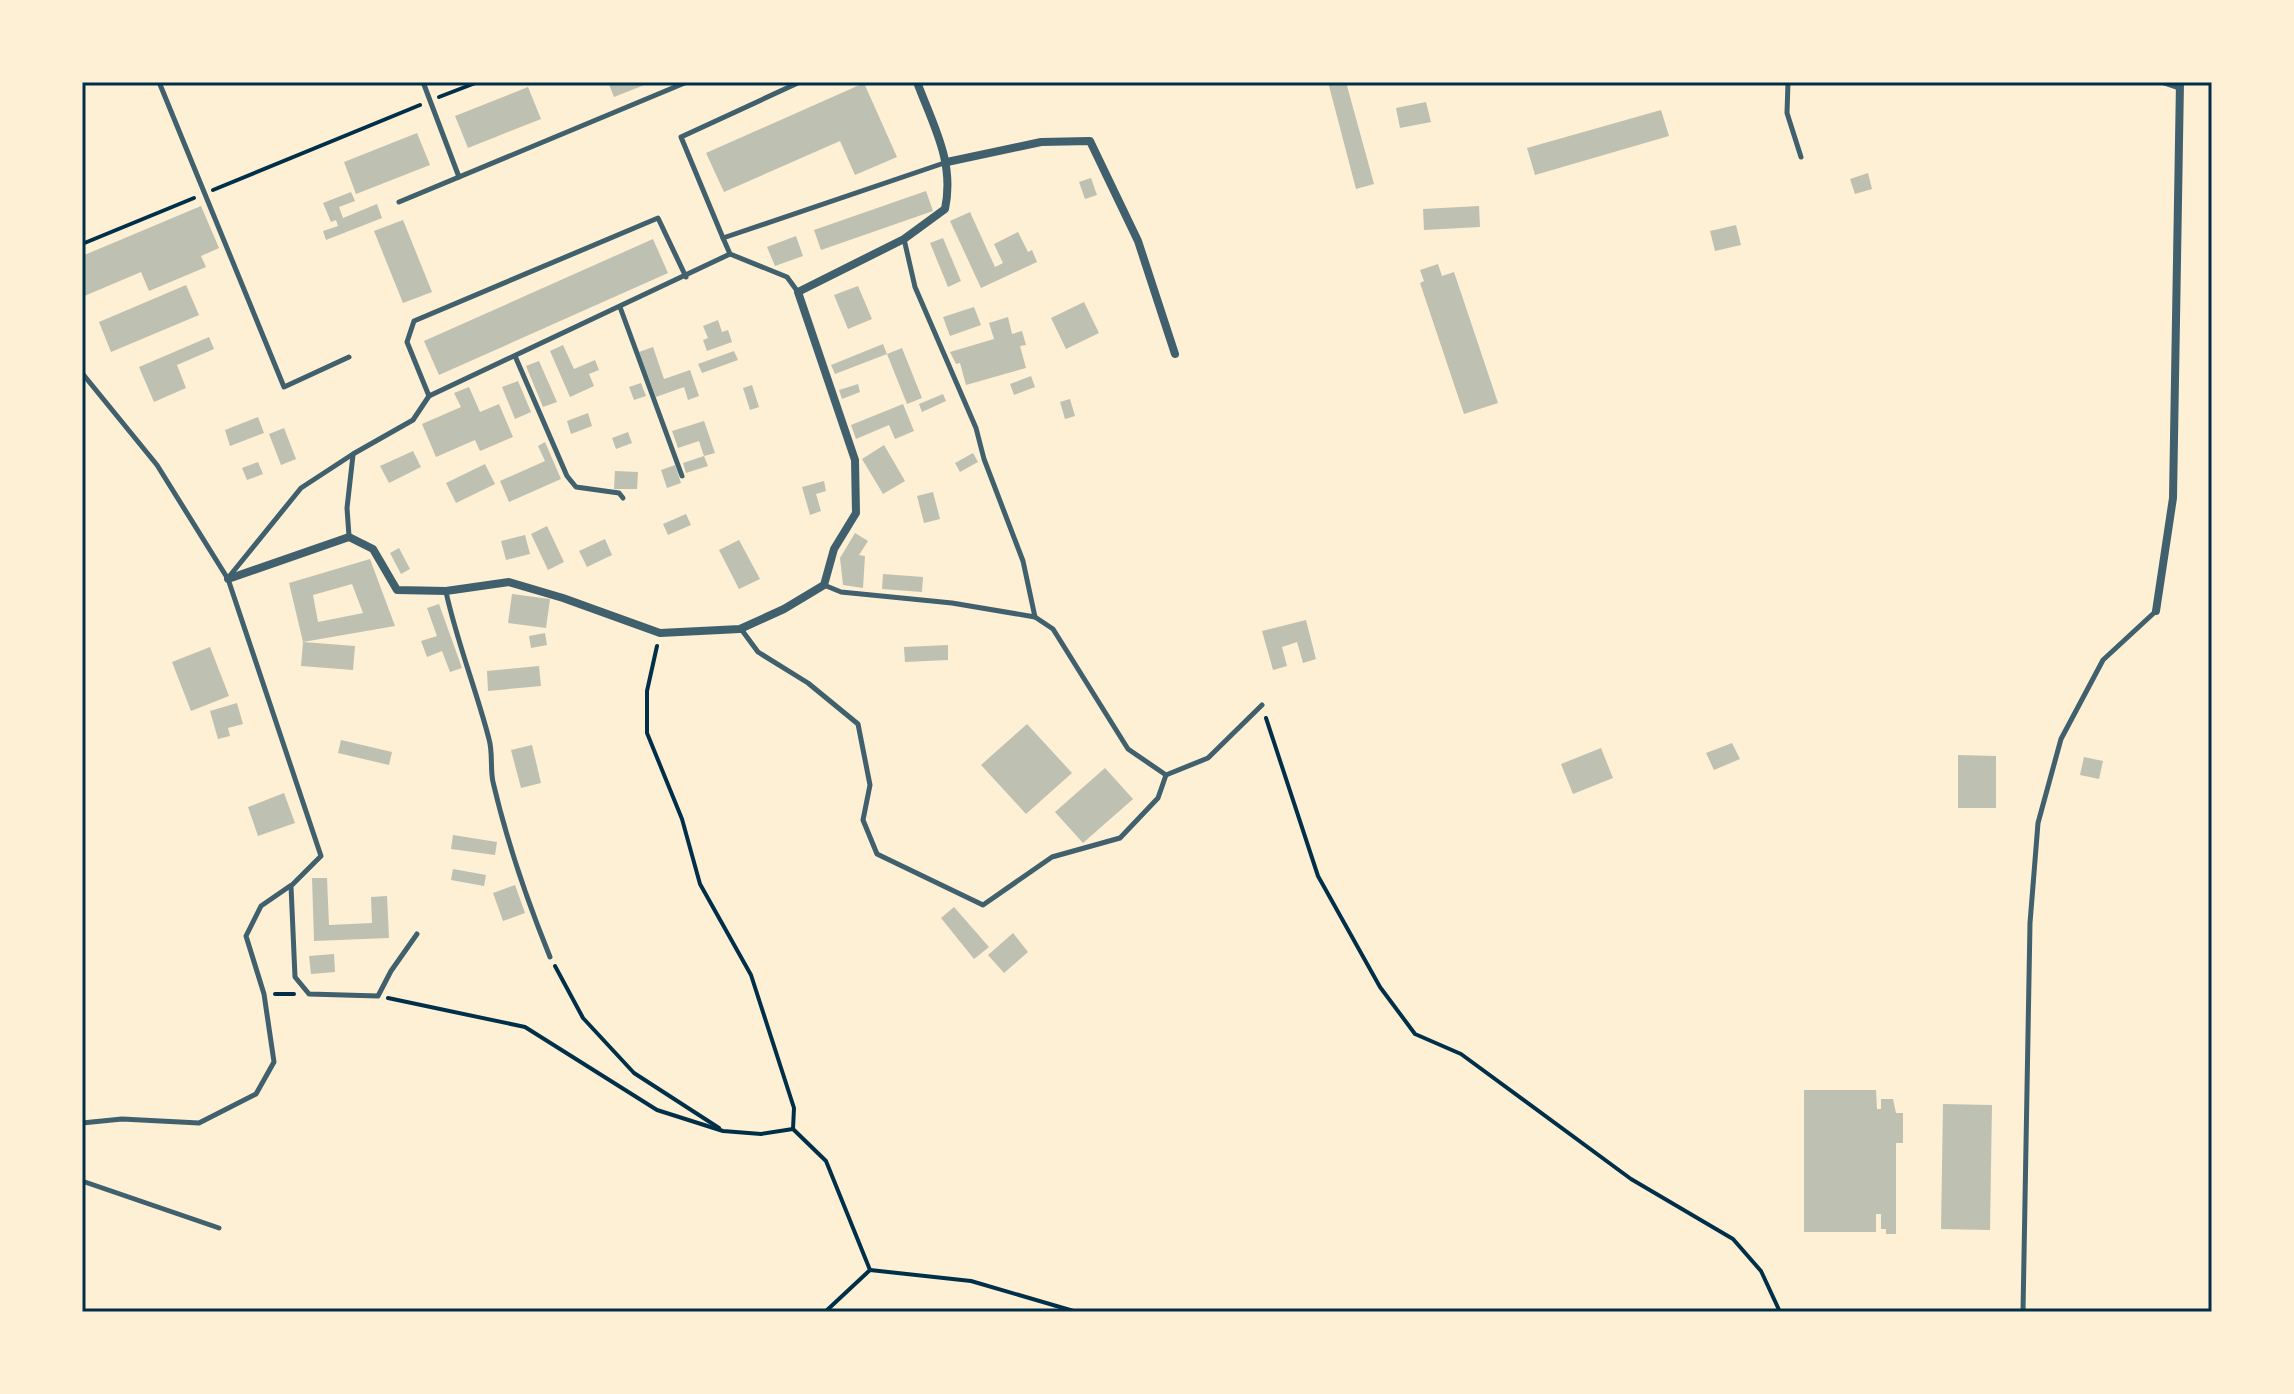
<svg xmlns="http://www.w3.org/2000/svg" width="2294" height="1394" font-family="'Source Serif 4',serif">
<rect width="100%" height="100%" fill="#fdf0d5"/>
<g fill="#bec0b2" fill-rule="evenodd">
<path d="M608,82H652L614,97Z"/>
<path d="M1328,82H1346L1374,184L1356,189Z"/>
<path d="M864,83L897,157L855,175L840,141L724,192L706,153Z"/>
<path d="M528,87L541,119L468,148L455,116Z"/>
<path d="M1426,102L1431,122L1400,128L1396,108Z"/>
<path d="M1661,110L1669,136L1535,175L1527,148Z"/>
<path d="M417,133L430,165L356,194L344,162Z"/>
<path d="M1868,173L1872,189L1855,194L1850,179Z"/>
<path d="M1091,178L1097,195L1085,199L1079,182Z"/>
<path d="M926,191L933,211L821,250L814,230Z"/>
<path d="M351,192L355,201L339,207L343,218L377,204L382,218L326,240L323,231L338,226L336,220L331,222L323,203Z"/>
<path d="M201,206L219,248L201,256L206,267L149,291L141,272L82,297V256Z"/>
<path d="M1479,206L1480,227L1424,230L1423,209Z"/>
<path d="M970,212L995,267L1003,263L994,244L1018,232L1028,252L1032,250L1037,262L981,288L950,221Z"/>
<path d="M403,220L432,292L403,303L374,231Z"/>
<path d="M1736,225L1741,245L1715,251L1710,231Z"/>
<path d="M796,236L803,256L775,266L767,247Z"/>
<path d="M943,238L961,281L948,287L930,243Z"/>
<path d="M653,239L668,273L439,375L424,341Z"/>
<path d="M1438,264L1442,276L1454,272L1498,403L1464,414L1420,283L1424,281L1420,270Z"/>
<path d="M186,285L199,315L111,352L99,322Z"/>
<path d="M858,286L872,319L848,329L834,295Z"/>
<path d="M1084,302L1099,333L1066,349L1051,318Z"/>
<path d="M974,307L981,325L950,336L943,317Z"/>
<path d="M1008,317L1012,334L1022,331L1026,345L1020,346L1026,368L966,385L960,363L956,364L950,352L994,339L989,323Z"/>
<path d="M718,320L722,332L728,330L732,342L707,351L703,340L708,338L703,326Z"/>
<path d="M209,337L214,349L177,365L186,388L154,402L139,367Z"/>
<path d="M883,344L887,354L902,348L922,398L907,404L887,354L835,374L831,365Z"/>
<path d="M563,345L574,369L595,360L599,370L589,374L594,386L570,397L550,351Z"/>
<path d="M653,347L664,379L690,370L699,396L688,400L684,387L656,397L639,352Z"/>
<path d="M734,351L738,360L702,373L698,364Z"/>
<path d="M539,361L557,402L543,407L526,366Z"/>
<path d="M1031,376L1035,387L1014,395L1010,384Z"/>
<path d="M518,381L531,412L515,419L502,387Z"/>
<path d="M641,383L646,396L634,400L629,387Z"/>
<path d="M858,384L860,392L842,399L839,390Z"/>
<path d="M752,385L759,407L750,410L743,388Z"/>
<path d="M469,387L480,412L499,404L513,437L480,451L475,440L436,457L422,424L461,407L454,393Z"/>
<path d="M943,394L946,401L922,412L919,404Z"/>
<path d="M1070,399L1075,416L1065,419L1060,402Z"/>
<path d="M903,404L914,431L895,439L889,425L856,439L851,425Z"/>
<path d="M588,413L592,426L571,434L567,421Z"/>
<path d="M258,417L264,433L230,446L225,430Z"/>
<path d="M704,421L715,453L704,456L699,441L678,448L672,431Z"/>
<path d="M284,428L296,459L281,465L269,434Z"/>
<path d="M628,432L632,443L616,449L612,438Z"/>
<path d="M545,442L561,479L509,502L500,481L545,461L538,446Z"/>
<path d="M884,445L905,481L883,494L862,459Z"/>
<path d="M413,451L421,467L389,483L380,466Z"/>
<path d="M973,453L978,462L960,472L955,463Z"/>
<path d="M704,456L708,466L686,473L683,463Z"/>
<path d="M258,462L263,474L247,480L242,468Z"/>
<path d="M485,464L495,484L456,503L446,483Z"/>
<path d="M675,465L681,483L667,488L661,470Z"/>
<path d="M615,471L638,472L637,489H614Z"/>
<path d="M824,481L826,491L816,494L821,511L810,515L802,487Z"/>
<path d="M933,492L940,519L924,523L917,496Z"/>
<path d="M686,514L691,525L668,535L663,524Z"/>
<path d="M547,526L564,562L548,570L531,534Z"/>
<path d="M855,533L868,541L859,555L865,556L863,588L843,585L840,558Z"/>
<path d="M525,535L530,554L506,560L501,541Z"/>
<path d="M605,539L612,555L587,567L579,551Z"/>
<path d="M739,540L760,579L739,589L719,550Z"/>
<path d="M399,548L410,569L401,574L390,553Z"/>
<path d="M370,559L395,626L303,642L289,583ZM352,584L363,613L318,622L313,595Z"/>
<path d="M883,574L923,577L922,592L882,589Z"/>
<path d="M512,594L550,599L546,628L508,623Z"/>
<path d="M439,604L462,668L450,672L442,651L427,657L421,641L437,636L427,608Z"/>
<path d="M1306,620L1316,659L1303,663L1297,642L1282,647L1287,666L1273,670L1262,631Z"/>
<path d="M545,633L547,645L531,648L529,636Z"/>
<path d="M303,642L355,646L353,670L301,666Z"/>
<path d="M948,645V660L905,662L904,647Z"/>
<path d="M210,647L229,696L191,711L172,662Z"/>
<path d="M539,666L541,686L488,691L487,671Z"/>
<path d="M237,703L243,724L228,728L230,736L218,739L210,711Z"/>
<path d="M1027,724L1072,773L1026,814L981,765Z"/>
<path d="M341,740L392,752L389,765L338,753Z"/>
<path d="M1732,743L1740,759L1714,770L1706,753Z"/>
<path d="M532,745L541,783L521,788L511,750Z"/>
<path d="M1601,748L1613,778L1573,794L1561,764Z"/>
<path d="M1958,755L1996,756V808H1958Z"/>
<path d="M2084,757L2103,761L2099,779L2080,775Z"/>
<path d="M1105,768L1133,799L1083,843L1055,812Z"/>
<path d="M284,793L295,823L258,836L248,807Z"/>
<path d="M453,835L497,842L495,855L451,849Z"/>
<path d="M453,869L486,875L484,886L451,880Z"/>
<path d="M312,878H327L329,925L372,923L371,897L387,896L389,938L314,941Z"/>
<path d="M515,885L525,913L503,921L493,893Z"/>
<path d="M954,907L989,947L974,959L941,918Z"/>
<path d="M1013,933L1028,952L1004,973L988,955Z"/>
<path d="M334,954L335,972L311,974L309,956Z"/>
<path d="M1804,1090H1876L1877,1109H1881V1099H1893L1896,1113H1903V1143H1896V1234H1886V1229H1881V1214H1876V1232H1804Z"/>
<path d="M1943,1104L1992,1105L1990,1230L1941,1229Z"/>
</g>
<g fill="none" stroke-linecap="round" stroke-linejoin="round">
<g stroke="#003049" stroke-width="4">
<path d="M439,97L478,82"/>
<path d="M213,190L420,105"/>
<path d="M82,244L194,198"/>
<path d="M657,646L647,691V733L682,819L700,884L751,975L794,1108L793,1129"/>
<path d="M1266,718L1318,876L1380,987L1415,1034L1461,1054L1631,1179L1733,1239L1761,1271L1780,1312"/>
<path d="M555,966L583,1018L634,1073L719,1128"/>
<path d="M275,994H294"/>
<path d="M388,998L525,1027L657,1110L723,1131L761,1134L793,1129"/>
<path d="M793,1129L826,1161L870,1270L825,1312"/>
<path d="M870,1270L971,1281L1077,1312"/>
</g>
<g stroke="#3f606c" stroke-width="5">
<path d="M159,82L284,387L349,357"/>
<path d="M423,82L459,177"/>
<path d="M800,82L681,137L723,238L947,162"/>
<path d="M1788,82L1787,113L1801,157"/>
<path d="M2161,82L2179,88"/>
<path d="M399,202L687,82"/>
<path d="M723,238L730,254L787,277L798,292"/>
<path d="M904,239L915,287L976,428L984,459L1023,561L1035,617"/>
<path d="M686,277L658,218L414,321L407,342L429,396L730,254"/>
<path d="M620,307L682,476"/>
<path d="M515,356L567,476L576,487L619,493L623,498"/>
<path d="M82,373L157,465L228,579L321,856L291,886L295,977L309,994L378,996L391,971L417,934"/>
<path d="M349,536L347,508L353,455"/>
<path d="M228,578L301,488L353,454L413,420L429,396"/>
<path d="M824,585L841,592L952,603L1035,617L1053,629L1128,749L1166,775L1208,758L1262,705"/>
<path d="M446,592C457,642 476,689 489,739C493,753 490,768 493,782C507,842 527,900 550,957"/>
<path d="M741,629L758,652L808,683L858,724L870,785L863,820L877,854L983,905L1052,857L1120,838L1158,798L1166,775"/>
<path d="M82,1123L122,1119L199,1123L256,1094L274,1062L264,994L246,936L261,906L290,886"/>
<path d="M82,1181L219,1228"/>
<path d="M2023,1312L2030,923L2038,823L2061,739L2103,660L2156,611"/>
</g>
<g stroke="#3f606c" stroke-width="8">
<path d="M947,162L1041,142L1090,141L1138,241L1175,354"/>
<path d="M228,579L349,537L373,549L397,590L446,591L509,582L563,598L660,633L740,629L784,609L824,585L834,549L856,513L855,460L798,292L904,239L945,209C955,162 933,125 917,82"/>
<path d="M2156,611L2173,498L2180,82"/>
</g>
</g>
<rect width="2294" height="1394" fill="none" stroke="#fdf0d5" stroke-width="168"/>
<rect x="84" y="84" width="2126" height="1226" fill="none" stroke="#003049" stroke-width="3"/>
</svg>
